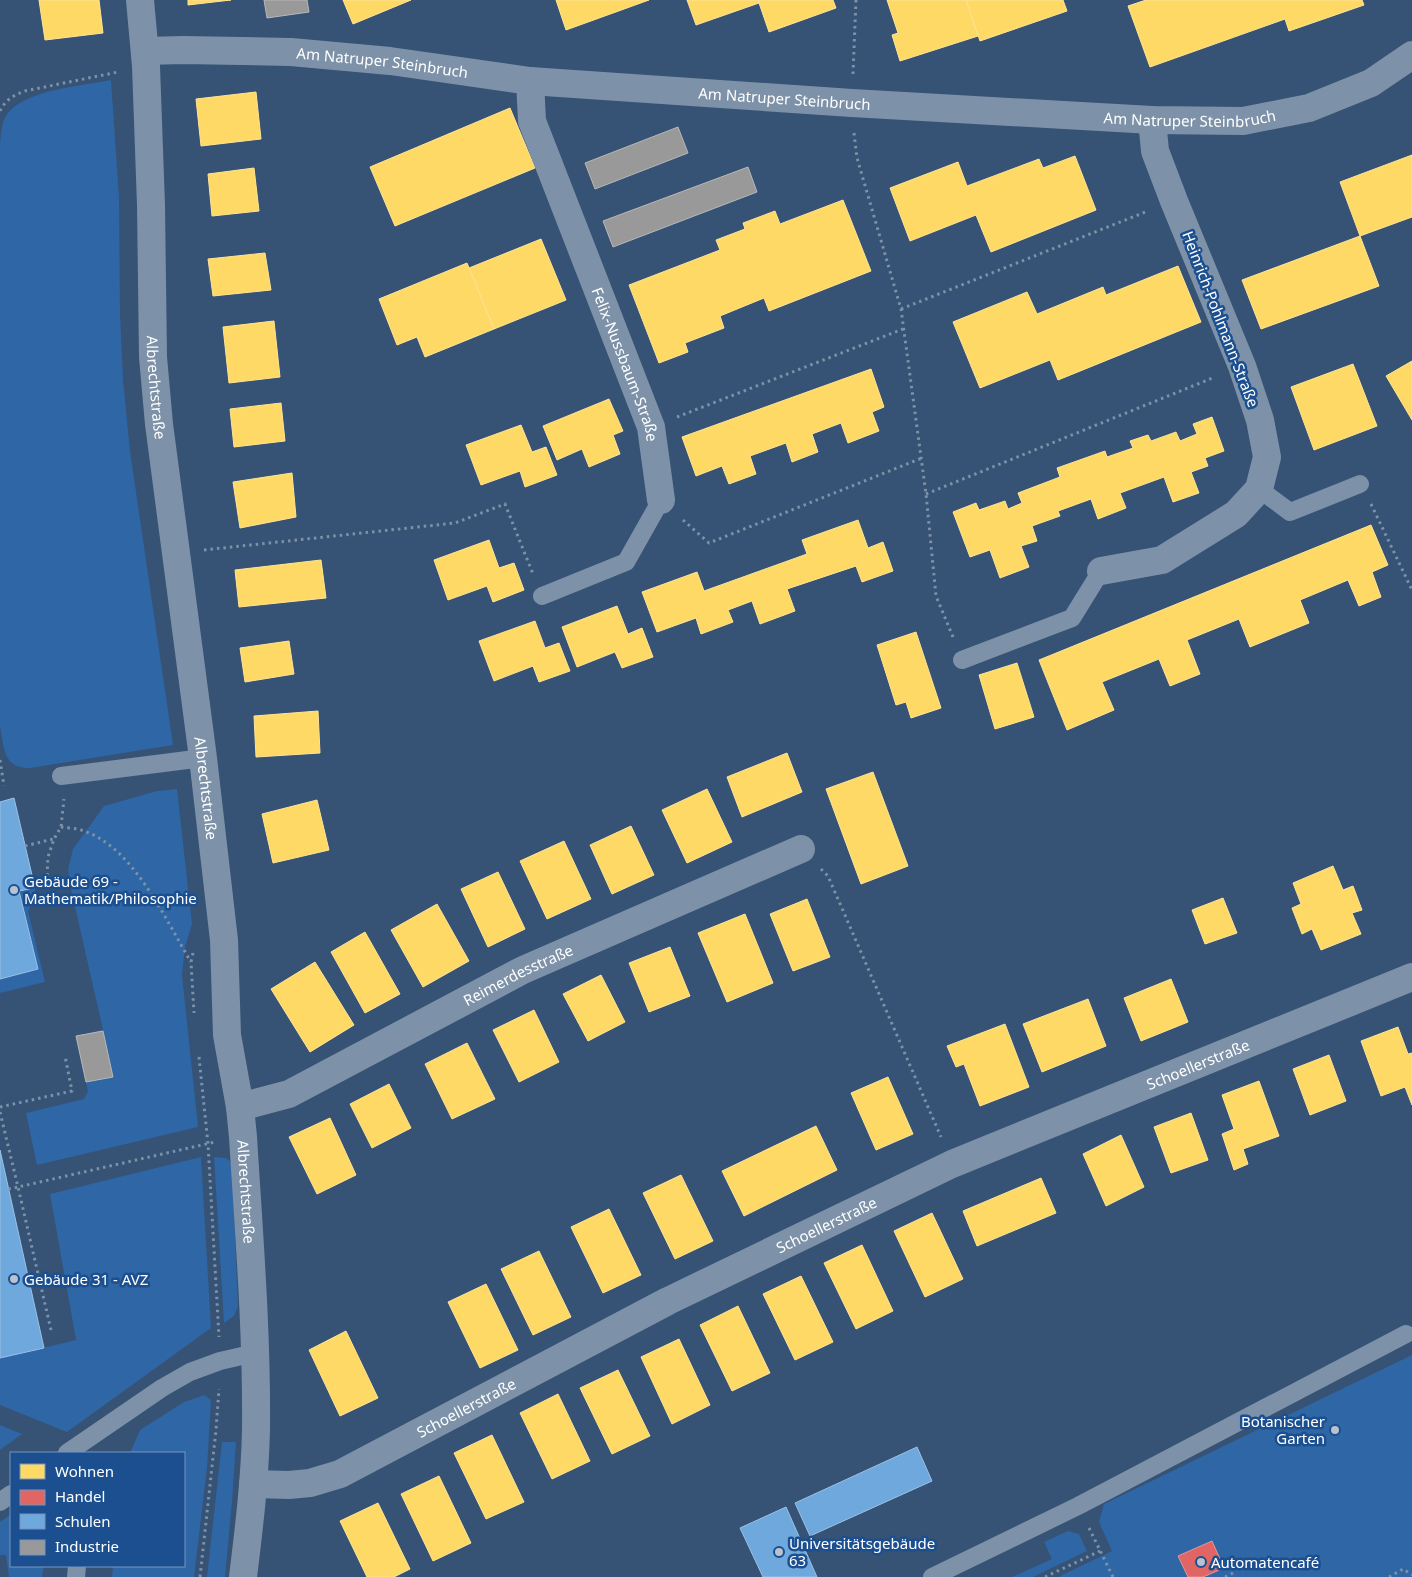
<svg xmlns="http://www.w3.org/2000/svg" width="1412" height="1577" font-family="'Noto Sans',sans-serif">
<rect width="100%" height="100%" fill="#365274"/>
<g fill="#2f66a5">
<path d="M111,80L119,197L120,313L123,380L130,451L173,745L30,768C3,769 4,747 0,726V144C1,136 1,125 5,118C19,90 82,86 111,80Z"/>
<path d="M177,789L192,924L185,947L182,975L198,1127L37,1165L26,1113L84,1099L88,1091L76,1036L103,1030L71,889L68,869L73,849L104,806L157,791Z"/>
<path d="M35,888L36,896L28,911L45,982L0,993V979L38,969L19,891Z"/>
<path d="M201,1157L211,1328L67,1432L0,1405V1358L76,1340L50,1194Z"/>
<path d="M214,1157L226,1158L232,1163L238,1306L234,1316L224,1323Z"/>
<path d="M1412,1355V1577H1058L1112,1551L1099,1522L1104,1504Z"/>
<path d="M204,1395L211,1400L207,1468L194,1577H112L113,1566H184V1453H130L140,1430L184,1402Z"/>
<path d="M0,1425L22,1434L0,1450Z"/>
<path d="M222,1442H236L232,1502L225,1577H207Z"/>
<path d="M11,1514V1566H44L42,1577H9L6,1555H0V1522Z"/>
<path d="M1068,1531L1079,1534L1087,1551L1033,1577H1012L1052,1559L1044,1542Z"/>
</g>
<g fill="#ffd966" stroke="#ffe494">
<path d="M39,0H99L103,33L45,40Z"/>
<path d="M188,0H231L188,5Z"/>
<path d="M343,0H411L353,24Z"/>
<path d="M556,0H649L566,30Z"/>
<path d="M687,0H758L759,3L696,25Z"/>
<path d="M758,0H833L836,8L769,32Z"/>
<path d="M887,0H966L978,36L900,61L892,35L898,33Z"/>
<path d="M966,0H1063L1067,11L980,41Z"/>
<path d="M1146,0H1362L1364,5L1289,31L1285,19L1150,67L1128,6Z"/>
<path d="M256,92L261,139L201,146L196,99Z"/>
<path d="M510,108L535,168L395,226L370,167Z"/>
<path d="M1412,155V217L1360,236L1379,286L1261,329L1242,280L1360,236L1340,182Z"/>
<path d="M1075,156L1096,210L991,252L976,215L910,241L890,188L958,162L967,186L1039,159L1043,168Z"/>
<path d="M254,168L259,211L212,216L208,174Z"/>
<path d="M843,200L871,271L769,311L764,298L720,316L724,328L685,343L688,352L659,363L629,285L720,250L716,240L745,229L743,223L775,211L780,224Z"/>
<path d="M541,239L566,300L494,329L469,268Z"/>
<path d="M265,253L271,290L213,296L208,259Z"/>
<path d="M467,263L494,329L425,357L417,337L397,345L379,299Z"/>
<path d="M1178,266L1201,322L1058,380L1050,360L980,388L953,322L1027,292L1037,314L1103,287L1106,295Z"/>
<path d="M274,321L280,377L229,383L223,327Z"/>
<path d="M1412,361V420L1386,376Z"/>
<path d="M1353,364L1377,426L1314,450L1291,387Z"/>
<path d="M871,369L884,407L872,412L879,431L848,443L841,423L812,434L818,452L792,462L786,443L750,456L756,474L729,484L722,466L696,476L682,437Z"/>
<path d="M609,399L623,431L613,435L620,454L589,467L582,449L557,460L543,426Z"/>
<path d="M281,403L285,441L234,447L230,409Z"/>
<path d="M1212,417L1224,451L1205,458L1208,466L1191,472L1199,493L1173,502L1164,477L1120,493L1126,508L1098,519L1091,499L1058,511L1060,516L1032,526L1037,541L1021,546L1029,567L1000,578L990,550L970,557L953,512L976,503L979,510L1005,501L1008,509L1022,503L1018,493L1060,477L1057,468L1105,451L1107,457L1133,448L1130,441L1148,435L1151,441L1176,432L1180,441L1197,434L1193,424Z"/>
<path d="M521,425L532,452L546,447L557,475L525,487L520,471L481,485L466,445Z"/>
<path d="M292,473L296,517L240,528L233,482Z"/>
<path d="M858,520L868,548L883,542L893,571L862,582L856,566L787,589L795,611L760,624L752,601L728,610L733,622L701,634L696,618L657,632L642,592L697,572L704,591L807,554L802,540Z"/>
<path d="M1371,525L1388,565L1372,572L1381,597L1359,606L1348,580L1300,600L1309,623L1250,647L1239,619L1187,640L1200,674L1170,686L1159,659L1102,682L1114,710L1067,730L1039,660Z"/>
<path d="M489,540L499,568L514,563L524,590L493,602L487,586L448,600L434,560Z"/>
<path d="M321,560L326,598L239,607L235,570Z"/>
<path d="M617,606L628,634L642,628L653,657L622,668L615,652L577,667L562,627Z"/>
<path d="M535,621L545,648L559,643L570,671L539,682L533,666L494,681L479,641Z"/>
<path d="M916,632L941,708L911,718L906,702L896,705L877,645Z"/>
<path d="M289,641L294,674L245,682L240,648Z"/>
<path d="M1017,663L1034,717L995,729L979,675Z"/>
<path d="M318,711L320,753L256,757L254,716Z"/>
<path d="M787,753L802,792L742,817L727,777Z"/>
<path d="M873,772L908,866L861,884L826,789Z"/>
<path d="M707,789L732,842L687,863L662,810Z"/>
<path d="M317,800L329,850L273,863L262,814Z"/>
<path d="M631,826L654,875L612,894L590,845Z"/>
<path d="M564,841L591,899L547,919L520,861Z"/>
<path d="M1333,866L1343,890L1353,886L1362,910L1352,913L1361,934L1321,950L1312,929L1302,934L1292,908L1301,904L1293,883Z"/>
<path d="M498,872L525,929L488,947L461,889Z"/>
<path d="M1223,898L1237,933L1205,944L1192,910Z"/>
<path d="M807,899L830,957L793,971L770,914Z"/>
<path d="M437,904L469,961L423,987L391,930Z"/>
<path d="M745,914L773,983L727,1002L698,933Z"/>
<path d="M365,932L400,994L365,1013L331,952Z"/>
<path d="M670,947L690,996L649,1012L629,963Z"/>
<path d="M315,962L354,1025L310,1052L271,989Z"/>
<path d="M601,975L625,1022L588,1041L563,994Z"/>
<path d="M1171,979L1188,1022L1141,1041L1124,998Z"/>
<path d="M1088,999L1106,1046L1042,1072L1023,1024Z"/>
<path d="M534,1010L559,1062L519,1082L493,1030Z"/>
<path d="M1005,1024L1029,1087L980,1106L964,1064L956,1067L947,1046Z"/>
<path d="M1398,1027L1408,1054L1412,1053V1105L1405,1087L1381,1096L1361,1041Z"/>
<path d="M467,1043L495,1099L452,1119L425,1064Z"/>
<path d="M1329,1055L1346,1101L1310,1115L1293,1069Z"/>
<path d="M888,1077L913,1134L876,1150L851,1093Z"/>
<path d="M1259,1081L1279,1136L1243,1149L1248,1164L1234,1170L1222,1134L1234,1129L1222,1095Z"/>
<path d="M389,1084L411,1128L372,1148L350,1104Z"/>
<path d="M1191,1113L1208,1160L1171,1173L1154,1127Z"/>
<path d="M330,1118L356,1175L317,1194L289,1137Z"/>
<path d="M816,1126L837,1170L744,1216L722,1171Z"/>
<path d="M1121,1135L1144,1187L1106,1206L1083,1154Z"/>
<path d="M681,1175L713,1241L675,1259L643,1193Z"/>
<path d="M1041,1178L1056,1213L977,1246L963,1211Z"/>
<path d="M609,1209L641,1275L603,1293L571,1227Z"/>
<path d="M932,1213L963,1279L925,1297L894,1231Z"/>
<path d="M862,1245L893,1311L856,1329L824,1263Z"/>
<path d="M539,1251L571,1317L533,1335L501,1269Z"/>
<path d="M801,1276L833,1342L795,1360L763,1294Z"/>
<path d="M486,1284L518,1350L480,1368L448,1302Z"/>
<path d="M738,1306L770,1373L732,1391L700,1325Z"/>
<path d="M346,1331L378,1398L340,1416L309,1350Z"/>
<path d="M679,1339L710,1405L672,1424L641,1357Z"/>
<path d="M618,1370L650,1436L612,1454L580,1388Z"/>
<path d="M558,1394L590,1461L552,1479L520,1413Z"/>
<path d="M492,1435L524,1502L486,1519L454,1453Z"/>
<path d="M439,1476L471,1543L433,1561L401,1494Z"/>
<path d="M378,1503L410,1569L394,1577H367L340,1521Z"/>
</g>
<path fill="#e06666" stroke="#e99494" d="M1212,1541L1224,1568L1203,1577H1188L1178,1556Z"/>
<g fill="#6fa8dc" stroke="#9ac2e6">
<path d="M14,798L35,888L19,891L38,969L0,979V802Z"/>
<path d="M0,1150L44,1348L0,1358Z"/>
<path d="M917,1447L932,1481L810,1536L795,1503Z"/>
<path d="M786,1507L817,1577H763L740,1528Z"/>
</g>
<g fill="#999" stroke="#b8b8b8">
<path d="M264,0H307L309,12L267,18Z"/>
<path d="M678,127L688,153L595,189L585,163Z"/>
<path d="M748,167L757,192L613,247L603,221Z"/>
<path d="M103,1031L113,1077L86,1082L76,1036Z"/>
</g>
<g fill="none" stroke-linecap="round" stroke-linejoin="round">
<g stroke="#7d92a8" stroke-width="3" stroke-dasharray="2.5 4" stroke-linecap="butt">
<path d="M853,74L856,0"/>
<path d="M0,111C5,100 14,95 25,91L118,72"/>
<path d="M854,133L857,158L901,309L926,494L936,596L953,637"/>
<path d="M901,309L1148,211"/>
<path d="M677,417L903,329"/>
<path d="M926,494L1215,377"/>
<path d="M1371,504L1412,590"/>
<path d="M683,520L709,543L922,458"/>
<path d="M204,550L455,523L505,504L533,574"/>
<path d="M0,760L4,786"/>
<path d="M61,827C68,828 77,828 84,831C134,848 165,919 191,962"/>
<path d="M25,846L53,839"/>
<path d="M821,869L828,876L941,1137"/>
<path d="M48,895L47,876L48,857L54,839L61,827L64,799"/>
<path d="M193,953L191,962L194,1013"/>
<path d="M199,1057L208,1144L219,1337"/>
<path d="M0,1107L72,1091L65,1056"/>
<path d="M0,1112L18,1187L8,1189"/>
<path d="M51,1330L18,1187L215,1142"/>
<path d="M1089,1528L1113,1577"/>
<path d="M200,1577L216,1430L219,1389"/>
<path d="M1045,1577L1100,1551"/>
<path d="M1225,1577L1233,1573"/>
<path d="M1389,1577L1403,1569L1412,1575"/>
</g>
<g stroke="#7d92a8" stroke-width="18">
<path d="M1259,489L1290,512L1360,484"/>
<path d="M542,596L626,562L661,500"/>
<path d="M962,660L1072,618L1101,571"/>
<path d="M61,776L203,758"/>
<path d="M67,1453L162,1388L190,1372L220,1361L255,1353"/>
<path d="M0,1502L11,1494"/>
<path d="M76,1577L77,1566"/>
<path d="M932,1577L1078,1506L1406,1334"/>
</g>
<g stroke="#7d92a8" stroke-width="28">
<path id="s1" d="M140,0L146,66L151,205L153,357L159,424L203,758L224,940L227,1035L240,1107L243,1137C249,1234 257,1332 256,1429C255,1479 249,1528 243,1577"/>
<path id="s2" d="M145,51L183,50L291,52L390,61L530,81L852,103L1152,120L1243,121L1309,108L1371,83L1412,55"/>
<path id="s3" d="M530,81L532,121L651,427L661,500"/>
<path d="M1101,571L1162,560L1236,514L1259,489L1267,457L1260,420L1242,366L1174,201L1155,151L1152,120"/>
<path id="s4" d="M240,1107L289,1094L523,970L801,849"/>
<path id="s5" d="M253,1484L289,1485L310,1483L340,1474L668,1301L952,1164L1412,977"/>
</g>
</g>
<g fill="#b9c2ce" stroke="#1b4f8f" stroke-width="2">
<circle cx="14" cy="890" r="5"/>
<circle cx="14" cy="1279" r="5"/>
<circle cx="1335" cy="1430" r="5"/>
<circle cx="779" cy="1552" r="5"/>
<circle cx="1201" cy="1562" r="5"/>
</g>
<g text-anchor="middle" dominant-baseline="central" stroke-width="5" stroke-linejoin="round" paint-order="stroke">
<g font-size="15" fill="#fff" stroke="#1b4f8f">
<text stroke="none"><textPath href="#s2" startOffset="238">Am Natruper Steinbruch</textPath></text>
<text stroke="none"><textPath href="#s2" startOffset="642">Am Natruper Steinbruch</textPath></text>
<text stroke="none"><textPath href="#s2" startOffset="1048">Am Natruper Steinbruch</textPath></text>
<text transform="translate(1221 319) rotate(69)">Heinrich-Pohlmann-Straße</text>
<text stroke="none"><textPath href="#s3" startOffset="301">Felix-Nussbaum-Straße</textPath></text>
<text stroke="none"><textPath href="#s1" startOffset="388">Albrechtstraße</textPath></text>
<text stroke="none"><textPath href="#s1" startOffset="792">Albrechtstraße</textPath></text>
<text stroke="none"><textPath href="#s4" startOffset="309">Reimerdesstraße</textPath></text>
<text stroke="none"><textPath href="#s5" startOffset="1040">Schoellerstraße</textPath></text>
<text stroke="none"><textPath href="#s1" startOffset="1198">Albrechtstraße</textPath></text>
<text stroke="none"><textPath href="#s5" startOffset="635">Schoellerstraße</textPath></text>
<text stroke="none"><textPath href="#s5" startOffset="231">Schoellerstraße</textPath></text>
</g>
<g font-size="15" fill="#fff" stroke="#1b4f8f" text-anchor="start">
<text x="24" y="881">Gebäude 69 -<tspan x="24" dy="17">Mathematik/Philosophie</tspan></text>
<text x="24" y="1279">Gebäude 31 - AVZ</text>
<text x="1325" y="1421" text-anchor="end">Botanischer<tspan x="1325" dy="17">Garten</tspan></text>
<text x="789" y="1543">Universitätsgebäude<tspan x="789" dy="17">63</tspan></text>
<text x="1211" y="1562">Automatencafé</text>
</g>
</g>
<rect x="10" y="1452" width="175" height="115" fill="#1b4f8f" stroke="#7695bc"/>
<rect x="20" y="1464" width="25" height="15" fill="#ffd966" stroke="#7695bc"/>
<text x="55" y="1477" font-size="15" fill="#ffffff">Wohnen</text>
<rect x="20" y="1490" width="25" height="15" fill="#e06666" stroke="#7695bc"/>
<text x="55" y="1502" font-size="15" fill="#ffffff">Handel</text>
<rect x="20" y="1514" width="25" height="15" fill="#6fa8dc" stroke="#7695bc"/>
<text x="55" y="1527" font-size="15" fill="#ffffff">Schulen</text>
<rect x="20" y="1540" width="25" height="15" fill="#999999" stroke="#7695bc"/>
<text x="55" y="1552" font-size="15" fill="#ffffff">Industrie</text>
</svg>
